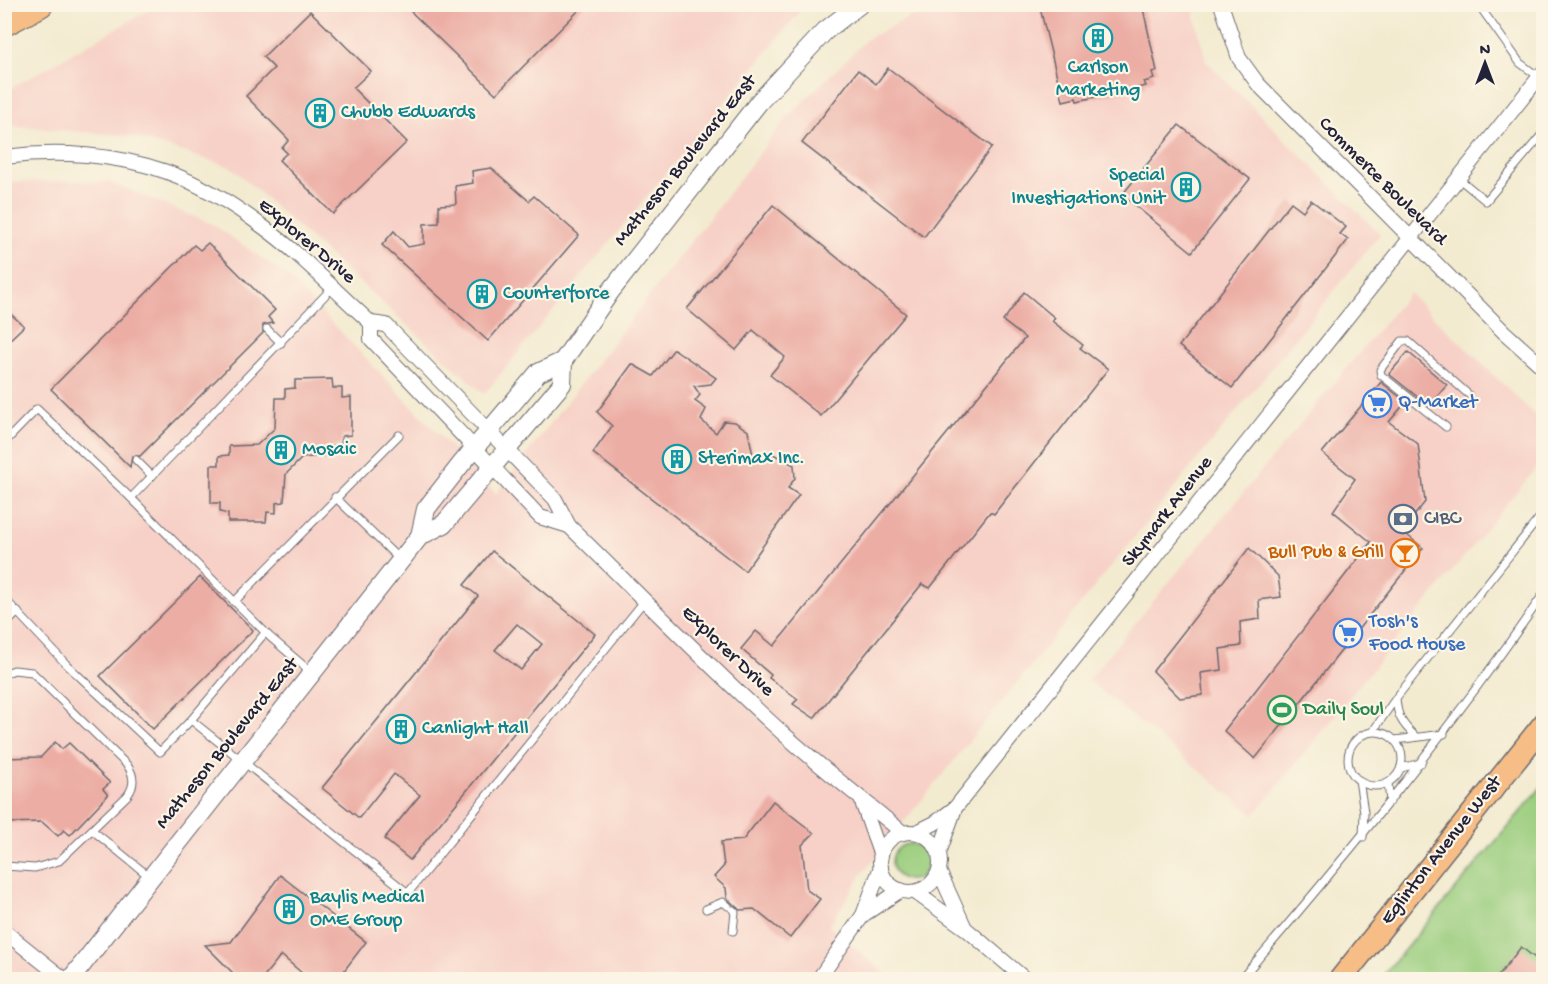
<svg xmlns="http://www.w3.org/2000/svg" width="1548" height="984" font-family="'Gochi Hand',sans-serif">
<rect width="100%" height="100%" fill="#fcf5e5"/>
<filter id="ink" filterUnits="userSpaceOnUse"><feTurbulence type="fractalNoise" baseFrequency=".0167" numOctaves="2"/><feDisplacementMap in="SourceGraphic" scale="12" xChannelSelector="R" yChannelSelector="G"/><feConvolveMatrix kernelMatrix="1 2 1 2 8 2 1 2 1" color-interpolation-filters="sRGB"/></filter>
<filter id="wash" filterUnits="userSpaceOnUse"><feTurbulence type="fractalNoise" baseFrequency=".008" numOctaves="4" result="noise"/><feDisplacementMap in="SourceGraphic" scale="24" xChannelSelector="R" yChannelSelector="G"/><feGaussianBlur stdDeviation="1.35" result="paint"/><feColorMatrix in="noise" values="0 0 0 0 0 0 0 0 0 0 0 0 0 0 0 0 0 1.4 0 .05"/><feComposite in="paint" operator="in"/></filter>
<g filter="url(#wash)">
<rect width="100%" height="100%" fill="#f3ebd0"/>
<g fill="#f7d1c7">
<path d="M158,5H810L801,10L484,394L231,167L131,136L5,125L4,92Z"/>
<path d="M933,5H1192L1206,61L1380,234L862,874L829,926L892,979L5,980L4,182L107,181L212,224L287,276L496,494L786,119L867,39Z"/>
<path d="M1409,293L1543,423L1540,463L1254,815L1088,680Z"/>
</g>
<g fill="#9bce7f" stroke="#5e785d" stroke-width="1.5">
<path d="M1543,785V979H1380Z"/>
<circle cx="910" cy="862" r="18"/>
</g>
<g id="blocks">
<g fill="#ecada4" fill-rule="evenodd">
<path d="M403,4H585L496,94Z"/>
<path d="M1039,4H1142L1157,71L1152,72L1154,79L1144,82L1146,86L1077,101L1076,98L1063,101Z"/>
<path d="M310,11L371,71L353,88L407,142L333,214L279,160L287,153L282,148L289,140L246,96L274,68L263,57Z"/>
<path d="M888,68L992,147L924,237L802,143L858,70L876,84Z"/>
<path d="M1179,125L1250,179L1192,252L1122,195Z"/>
<path d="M491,168L529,201L534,196L579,235L488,341L382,245L394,231L408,247L424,244V224L439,223V205L456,204L455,186L473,183L472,171Z"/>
<path d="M1311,200L1346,227L1340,234L1348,240L1232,388L1179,346L1291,202L1303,211Z"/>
<path d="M773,205L906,314L821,416L770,375L785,357L753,330L736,350L687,309Z"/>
<path d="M208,243L275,310L268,317L273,323L263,325V333L140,456H132L130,467L51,389L194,245L200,250Z"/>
<path d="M1024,292L1055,318L1052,321L1083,345L1080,348L1108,369L994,514L990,512L930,588L922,584L814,718L793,704L798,699L769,678L771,675L741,649L756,631L774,646L1025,338L1003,321Z"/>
<path d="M4,308L24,326L4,345Z"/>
<path d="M674,349L716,378L711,384L694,386L700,395L695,401L706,409L701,420L716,433L724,421L735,422L748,431L753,455L773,454L794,465L795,478L788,488L799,495L745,571L593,453L612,426L597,412L632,364L653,376Z"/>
<path d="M1408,352L1447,385L1429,406L1389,374Z"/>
<path d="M332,379L333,388H342V398L351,397V435L342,436L341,445L332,446V455L302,458L286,474L284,502L276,503V513L267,512L266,522H228V514L220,512V503H211V465H219V456L229,455V446L257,445L275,428L276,398H285V389L295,388V380Z"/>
<path d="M1381,382L1406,402L1389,422L1418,444L1425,502L1402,531L1423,548L1255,759L1224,731L1371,542L1333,511L1355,479L1322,453Z"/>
<path d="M1249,548L1278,576L1281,597L1259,600L1260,619L1240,622L1241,646L1220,649L1222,670L1201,673L1203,695L1180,698L1153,671Z"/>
<path d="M492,551L595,634L410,860L384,839L420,795L394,774L359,818L322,788L478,596L464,585ZM517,624L542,644L521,670L495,650Z"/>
<path d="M200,577L253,630L153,729L100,676Z"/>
<path d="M55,742L62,749L69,743L110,783L103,789L108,795L70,835L64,830L58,836L42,822L4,823V758L41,757Z"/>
<path d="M773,801L814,833L802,845L807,890L820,899L790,938L754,909L740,910L733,904L727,898L726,888L714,877L724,866L721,842L743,840Z"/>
<path d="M280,875L366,942L337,980H310L281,955L261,980H240L205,945L231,942Z"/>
<path d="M1521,947L1544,965V980H1495Z"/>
</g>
</g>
</g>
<g filter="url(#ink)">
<use href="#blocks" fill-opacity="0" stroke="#6b686f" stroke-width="1.5"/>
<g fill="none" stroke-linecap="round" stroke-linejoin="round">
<g stroke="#6b686f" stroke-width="9">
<g id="service">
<path d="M1478,4L1520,63L1539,77"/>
<path d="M1458,178L1486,201L1544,132"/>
<path d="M267,329L281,343"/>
<path d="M1446,427L1381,375L1380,370L1402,341H1408L1468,394"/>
<path d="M4,443L37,409L131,498L270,637L311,672"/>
<path d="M136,460L152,476"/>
<path d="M335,497L400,560"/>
<path d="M131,498L332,288"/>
<path d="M4,598L66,664L160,752L191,720L265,633"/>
<path d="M234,602L399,435"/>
<path d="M4,626L18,612"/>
<path d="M4,674L14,670L32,672L127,765C135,776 135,786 127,796L59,861L35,868L4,866"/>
<path d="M1396,698C1397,716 1402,724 1415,736"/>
<path d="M191,720L408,893L645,600"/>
<path d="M1373,731L1396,698L1544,512"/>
<circle cx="1375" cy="759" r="27"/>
<path d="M1395,740L1444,734"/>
<path d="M1401,768L1421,763"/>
<path d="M1359,780L1364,812L1363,837"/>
<path d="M1388,783L1390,802"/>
<path d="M92,830L150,877"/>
<path d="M706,909L723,902L728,906"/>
<path d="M733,931L735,912L733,910"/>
<path d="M1240,980C1348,855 1451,729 1544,593"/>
</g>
</g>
<g stroke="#6b686f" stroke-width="16">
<g id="minor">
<path d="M1221,4L1239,58L1258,84L1504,332L1544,368"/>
<path d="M4,157C57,150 117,154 167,172C200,184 234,205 262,226C301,254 335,291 371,323L386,325L555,499L569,526C641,596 711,669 786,736C824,770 864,800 903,833"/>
<path d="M371,323V339L540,517L569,526"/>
<path d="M862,802L881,856"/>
<circle cx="910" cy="862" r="30"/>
<path d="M917,832L935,823L955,808L1544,71"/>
<path d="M939,853L955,808"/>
<path d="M939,871L964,926"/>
<path d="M915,892L965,928L1026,980"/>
<path d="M863,915L901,890"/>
<path d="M4,931L65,980"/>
<path d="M818,980L863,915L881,867"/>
</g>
</g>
<g stroke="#6b686f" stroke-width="20">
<g id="tertiary">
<path d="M420,536L426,509L462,463L538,373L563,361L610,292L759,102L825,31L860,4"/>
<path d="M70,980L420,536L444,524L562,384L563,361"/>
</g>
</g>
<g stroke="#6b686f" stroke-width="25">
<path id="primary" d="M1340,980L1544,724"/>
</g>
<g stroke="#6b686f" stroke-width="28">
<path id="motorway" d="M4,23L40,4"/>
</g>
<use href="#service" stroke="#fff" stroke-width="7"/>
<use href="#minor" stroke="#fff" stroke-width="14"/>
<use href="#tertiary" stroke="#fff" stroke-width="18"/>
<use href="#primary" stroke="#f6be86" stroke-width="22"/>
<use href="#motorway" stroke="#f6be86" stroke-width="26"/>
</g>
</g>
<defs>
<g id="building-ring" transform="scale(1.5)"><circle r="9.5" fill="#fcf5e5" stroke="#0f9aa8" stroke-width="1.5"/><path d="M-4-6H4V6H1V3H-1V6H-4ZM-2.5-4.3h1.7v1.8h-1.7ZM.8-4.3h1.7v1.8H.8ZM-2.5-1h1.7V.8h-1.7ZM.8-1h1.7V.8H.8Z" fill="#0f9aa8"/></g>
<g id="supermarket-ring" transform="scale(1.5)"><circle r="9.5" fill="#fcf5e5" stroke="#3f7fe0" stroke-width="1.5"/><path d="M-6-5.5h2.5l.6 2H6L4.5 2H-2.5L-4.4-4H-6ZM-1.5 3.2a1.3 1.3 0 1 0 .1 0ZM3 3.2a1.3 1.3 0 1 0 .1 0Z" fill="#3f7fe0"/></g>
<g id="bank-ring" transform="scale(1.5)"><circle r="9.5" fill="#fcf5e5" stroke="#5c6f8a" stroke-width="1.5"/><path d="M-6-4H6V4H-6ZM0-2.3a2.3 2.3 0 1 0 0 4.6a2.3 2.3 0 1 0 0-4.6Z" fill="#5c6f8a"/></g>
<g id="bar-ring" transform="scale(1.5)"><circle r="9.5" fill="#fcf5e5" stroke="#e8710a" stroke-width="1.5"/><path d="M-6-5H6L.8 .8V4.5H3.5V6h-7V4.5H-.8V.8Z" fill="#e8710a"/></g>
<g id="stadium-ring" transform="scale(1.5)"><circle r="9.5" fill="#fcf5e5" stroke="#2e9e5b" stroke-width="1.5"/><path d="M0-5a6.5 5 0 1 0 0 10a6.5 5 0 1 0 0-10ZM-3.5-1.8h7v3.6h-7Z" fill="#2e9e5b"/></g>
</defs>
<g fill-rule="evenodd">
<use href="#building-ring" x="1098" y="38"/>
<use href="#building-ring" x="320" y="113"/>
<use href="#building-ring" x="1186" y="187"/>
<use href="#building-ring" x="482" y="294"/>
<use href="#supermarket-ring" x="1377" y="403"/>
<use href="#building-ring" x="281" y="450"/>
<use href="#building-ring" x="677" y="459"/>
<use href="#bank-ring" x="1403" y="519"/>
<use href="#bar-ring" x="1405" y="553"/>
<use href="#supermarket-ring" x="1348" y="633"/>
<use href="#stadium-ring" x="1282" y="710"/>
<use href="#building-ring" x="401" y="729"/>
<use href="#building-ring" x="289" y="909"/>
</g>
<g text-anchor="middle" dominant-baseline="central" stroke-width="4.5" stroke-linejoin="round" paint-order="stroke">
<g font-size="20" fill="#0d838f" stroke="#fcf5e5" text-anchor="start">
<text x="1098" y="68" text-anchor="middle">Carlson<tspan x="1098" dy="23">Marketing</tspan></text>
<text x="341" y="113">Chubb Edwards</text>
<text x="1165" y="176" text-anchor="end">Special<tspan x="1165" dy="23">Investigations Unit</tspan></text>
<text x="503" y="294">Counterforce</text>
<text x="302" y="450">Mosaic</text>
<text x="698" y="459">Sterimax Inc.</text>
<text x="422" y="729">Canlight Hall</text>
<text x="310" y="898">Baylis Medical<tspan x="310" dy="23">OME Group</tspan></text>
</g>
<g font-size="20" fill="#22223b" stroke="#fcf5e5">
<text transform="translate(686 161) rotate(-51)">Matheson Boulevard East</text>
<text transform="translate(1382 182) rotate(45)">Commerce Boulevard</text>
<text transform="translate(306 242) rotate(40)">Explorer Drive</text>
<text transform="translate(1168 512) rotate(-52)">Skymark Avenue</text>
<text transform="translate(727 652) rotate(44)">Explorer Drive</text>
<text transform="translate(228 744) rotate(-51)">Matheson Boulevard East</text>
<text transform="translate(1442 851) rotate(-52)">Eglinton Avenue West</text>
</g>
<g font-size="20" fill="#366cbe" stroke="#fcf5e5" text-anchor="start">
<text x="1398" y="403">Q-Market</text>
<text x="1369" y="622">Tosh's<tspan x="1369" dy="23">Food House</tspan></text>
</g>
<g font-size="20" fill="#4e5e75" stroke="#fcf5e5" text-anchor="start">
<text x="1424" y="519">CIBC</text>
</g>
<g font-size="20" fill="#c56008" stroke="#fcf5e5" text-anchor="end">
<text x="1384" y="553">Bull Pub &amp; Grill</text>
</g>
<g font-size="20" fill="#27864d" stroke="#fcf5e5" text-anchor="start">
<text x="1303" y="710">Daily Soul</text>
</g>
</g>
<rect width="1548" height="984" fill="none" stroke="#fcf5e5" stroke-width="24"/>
<g transform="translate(1485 63)" stroke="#fcf5e5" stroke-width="4.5" paint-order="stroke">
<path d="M0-4.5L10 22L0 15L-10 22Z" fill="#22223b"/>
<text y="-9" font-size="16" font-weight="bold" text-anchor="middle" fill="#22223b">N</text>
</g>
</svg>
